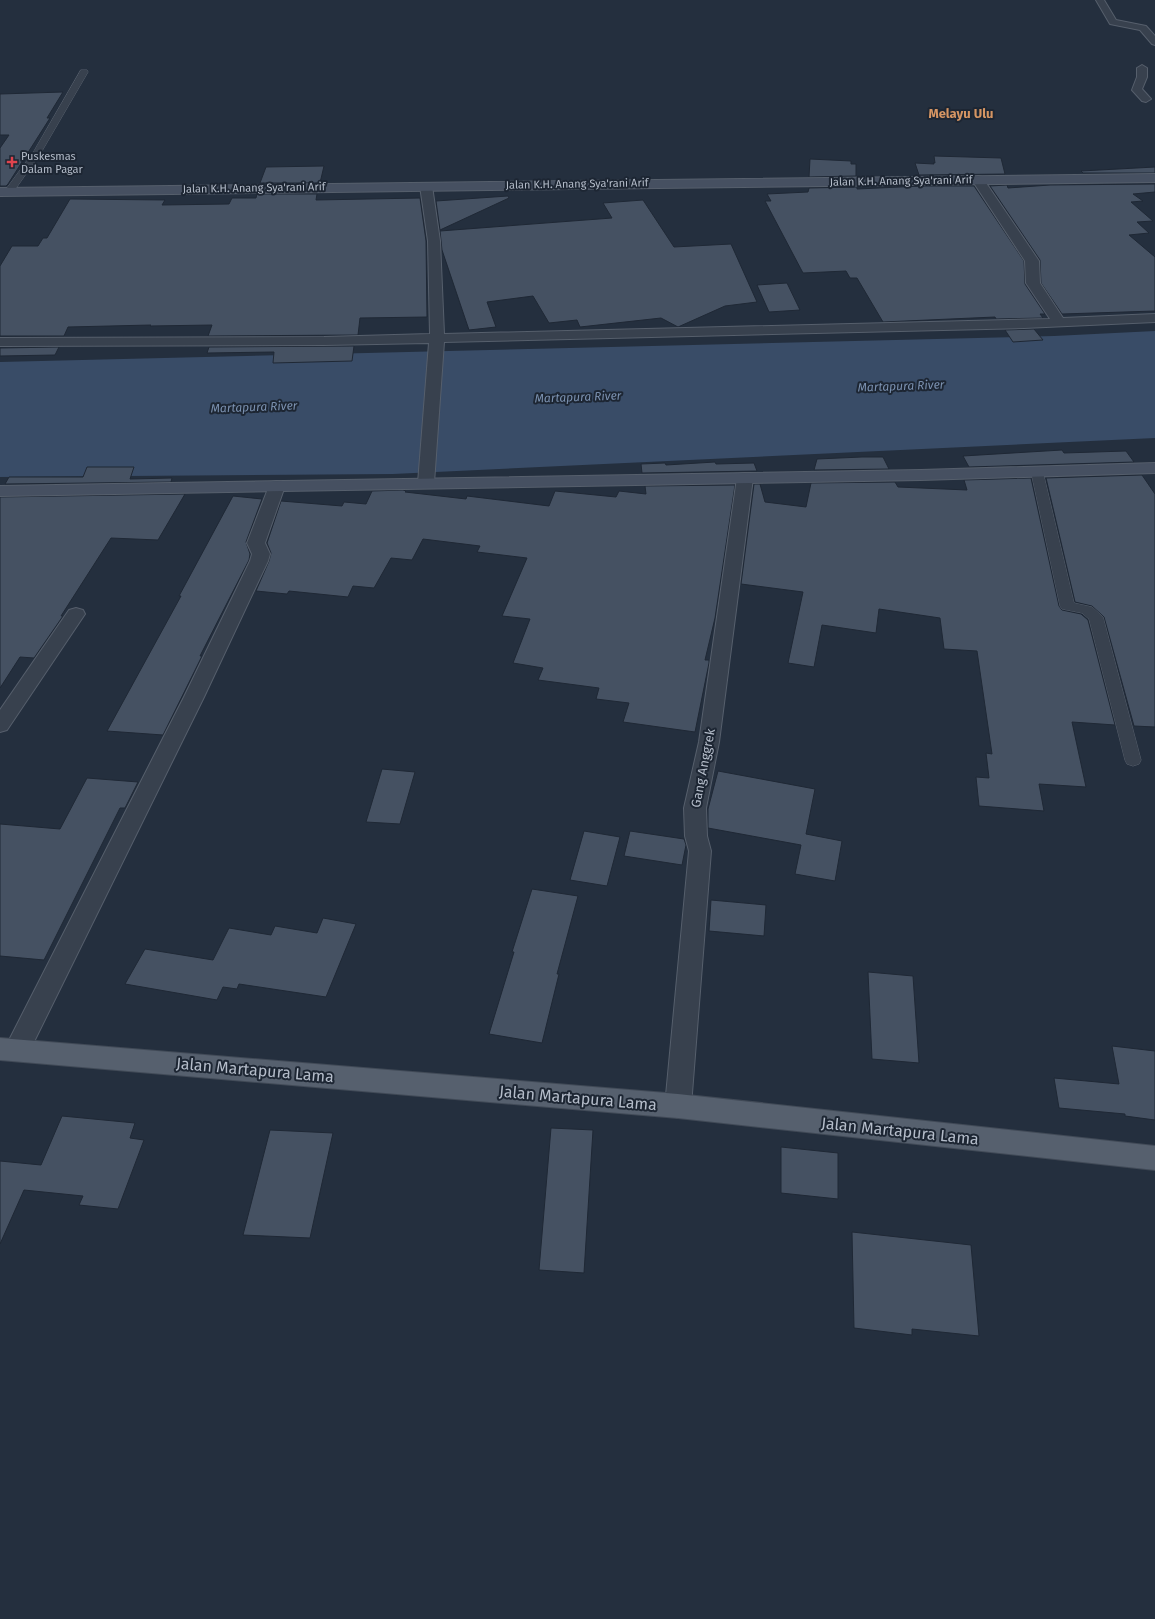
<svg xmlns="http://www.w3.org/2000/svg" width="1155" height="1619" font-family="'Fira Sans',sans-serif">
<rect width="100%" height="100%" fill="#242f3e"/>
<path fill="#394c67" d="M1155,331V438L393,474L0,477V362L1054,336Z"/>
<g fill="#455162" stroke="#1f2835">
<path d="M63,92L47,118H50L8,184L6,186H0V148L9,135H0V94Z"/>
<path d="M934,156L1001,158L1005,174L919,175L915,163L934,164L933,163H935Z"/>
<path d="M810,159L851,161V164H856V176L809,177Z"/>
<path d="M324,166L320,183H260L266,167Z"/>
<path d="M1155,167V173H1083L1081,171Z"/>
<path d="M1155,184V192L1133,194L1143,201L1131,202L1153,221L1137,222L1149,233L1129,235L1155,257V311L1062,314L1041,283L1040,260L990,186L1007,185L1008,188L1050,185Z"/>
<path d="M922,186H974L1024,261L1025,284L1045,314H1040L1043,318L996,319L995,317L883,322L857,278H850L846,271L803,273L765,201H771L767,194L808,192L809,188L857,187V189Z"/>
<path d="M257,194H317L316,200L420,198L426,241L427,317L360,318L358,335L208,336L212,325L150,326L151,325L68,327L64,336H0V266L12,246H38L43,238H47L70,199L165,200L162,205L229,204L232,198H256Z"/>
<path d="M508,196L509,198L440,230L436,201Z"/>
<path d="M643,200L674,247L731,244L757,302L725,306L678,327L661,318L580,327L577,320L549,323L533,296L487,302L496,327L469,330L442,250L440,231L612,218L603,203Z"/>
<path d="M787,283L800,310L769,312L757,285Z"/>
<path d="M1034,329L1043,340L1013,342L1005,330Z"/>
<path d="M354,346L352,361L273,363L274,352L207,353L209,347Z"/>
<path d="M59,347L55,355L0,356V348Z"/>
<path d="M1062,450L1064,453L1126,451L1134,462L969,467L963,456Z"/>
<path d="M862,457H883L889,469L814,470L817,459Z"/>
<path d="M715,462L716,464L754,463L757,471L642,473L641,464L665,463L666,465Z"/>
<path d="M87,467H134L130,479L172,478L171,482L5,484L9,477H83Z"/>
<path d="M1142,475L1155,494V727L1134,726L1104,617L1092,606L1075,602L1046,478Z"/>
<path d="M1031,478L1059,606L1062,610L1081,614L1088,620L1115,725L1072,722L1086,787L1039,784L1044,811L979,806L976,777L989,778L986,753L992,754L977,651L944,649L940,618L879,609L876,633L822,625L814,667L788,663L803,592L741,584L754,484H760L765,502L806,507L811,483L895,482L898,487L967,490L964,480Z"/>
<path d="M735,485L715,618L705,660H709V663L695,732L623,722L629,703L596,699L599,688L538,680L543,668L513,663L530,619L502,616L527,558L477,552L480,546L423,539L412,560L391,558L374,588L353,586L348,597L289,591L287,594L256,591L269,561L271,553L267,543L281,501L342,506L344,502L366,504L372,491L403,490L406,491L405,492L466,499L467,496L549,506L555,491L616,497L619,491L646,494L645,486Z"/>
<path d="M185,494L158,540L111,538L61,616H63L34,658L20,657L0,688V497Z"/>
<path d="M233,496L262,499L246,542L250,554L249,560L200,656H202L163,735L107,731L181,596H179Z"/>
<path d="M382,769L415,772L400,824L366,822Z"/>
<path d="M718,771L815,789L806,834L842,841L835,881L795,874L801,845L708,828V809Z"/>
<path d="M87,778L138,782L125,808H120L44,960L0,956V824L60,829Z"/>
<path d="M584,831L620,837L607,886L570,880Z"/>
<path d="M630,831L684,839L686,845L682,865L624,856Z"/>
<path d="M532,889L578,896L557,974H559L542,1043L489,1034L514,952H512Z"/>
<path d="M711,900L766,905L764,936L709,931Z"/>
<path d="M323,918L356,924L326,997L239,984L237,989L223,987L217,1000L125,984L145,949L213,960L229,928L271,935L275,926L317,933Z"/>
<path d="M868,972L913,976L919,1063L872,1059Z"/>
<path d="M1112,1046L1155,1051V1120L1125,1116V1114L1059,1108L1054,1078L1119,1084Z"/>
<path d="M62,1116L135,1123L130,1138L144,1140L118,1209L79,1205L83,1196L24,1190L0,1244V1161L41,1165Z"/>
<path d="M551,1128L593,1130L584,1273L539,1270Z"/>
<path d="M270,1130L333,1133L310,1238L243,1235Z"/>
<path d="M781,1147L838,1153V1199L781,1193Z"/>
<path d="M852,1232L971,1245L979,1336L912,1329V1335L854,1328Z"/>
</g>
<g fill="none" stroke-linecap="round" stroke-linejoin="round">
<g stroke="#565f6c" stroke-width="1">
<g id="lane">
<path d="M81,70H87L88,72L42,151L12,194H6L4,192L34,151Z"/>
<path d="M1037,468L1042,469L1043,472L1074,603L1092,607L1103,617L1141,760L1139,764L1133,766L1127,764L1125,760L1089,619L1082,613L1062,609L1060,606L1031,472L1032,469Z"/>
</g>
</g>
<g stroke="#565f6c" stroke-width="2">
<g id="street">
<path d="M1096,0H1104L1116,20L1146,26L1155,36V45L1152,44L1140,30L1110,24Z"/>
<path d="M1142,65L1147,68V77L1142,89L1151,99L1146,102L1142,101L1132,90L1137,77V68Z"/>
<path d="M978,176L982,177L1039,261L1040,283L1063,318L1155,314V322L1024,328L444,342L434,483L432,487L426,488L420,487L418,483L429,343L324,345L0,346V338L324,337L430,334L428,241L420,186L422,183H430L432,186L440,241L444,334L1050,319L1026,283L1025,261L972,180L974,177Z"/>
<path d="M745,473L751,474L753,478L719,742L706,808L707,836L711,851L691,1106L687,1114L678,1118L669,1114L665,1106L689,851L685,836L684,808L699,742L737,478L739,474Z"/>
<path d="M277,481L283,482L285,486L265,543L270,554L268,561L204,697L26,1058L17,1061L8,1058L4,1050L184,697L250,561L252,554L247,543L269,486L271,482Z"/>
<path d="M76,608L83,610L85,614L7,730L0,732V710L69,610Z"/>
</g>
</g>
<g stroke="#565f6c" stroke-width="2">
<g id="secondary">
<path d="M1155,174V182L0,196V188Z"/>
<path d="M1155,463V473L921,480L0,496V486L921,470Z"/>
</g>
</g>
<g stroke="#414a57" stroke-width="2">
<path id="primary" d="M0,1038L678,1094L1155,1146V1170L678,1118L0,1060Z"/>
</g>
<use href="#lane" fill="#38414e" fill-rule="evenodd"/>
<use href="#street" fill="#38414e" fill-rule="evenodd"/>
<use href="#secondary" fill="#465061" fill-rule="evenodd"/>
<use href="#primary" fill="#56606e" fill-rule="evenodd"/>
</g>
<path fill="#e0444e" stroke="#1d2633" stroke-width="1.5" d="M10 156h4v4h4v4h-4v4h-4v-4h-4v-4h4z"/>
<g text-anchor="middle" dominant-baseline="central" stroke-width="4" stroke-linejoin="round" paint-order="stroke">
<g font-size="11" fill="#b4bcc9" stroke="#1d2633" text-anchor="start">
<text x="21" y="156">Puskesmas<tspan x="21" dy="13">Dalam Pagar</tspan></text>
</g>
<g font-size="11" fill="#b4bcc9" stroke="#1d2633">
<text transform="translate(901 181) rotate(-1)">Jalan K.H. Anang Sya'rani Arif</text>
<text transform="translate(577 184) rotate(-1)">Jalan K.H. Anang Sya'rani Arif</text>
<text transform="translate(254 188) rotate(-1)">Jalan K.H. Anang Sya'rani Arif</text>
</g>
<g font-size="12" font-style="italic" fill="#7c92b1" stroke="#1d2633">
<text transform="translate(901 386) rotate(-2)">Martapura River</text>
<text transform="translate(578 397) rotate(-2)">Martapura River</text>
<text transform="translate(254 407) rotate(-2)">Martapura River</text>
</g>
<g font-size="13" font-weight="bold" fill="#d59563" stroke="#1d2633">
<text x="961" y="113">Melayu Ulu</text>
</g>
<g font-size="13" fill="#b4bcc9" stroke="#1d2633">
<text transform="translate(703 768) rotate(-79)">Gang Anggrek</text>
</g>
<g font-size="16" fill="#b4bcc9" stroke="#1d2633">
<text transform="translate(255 1070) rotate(5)">Jalan Martapura Lama</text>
<text transform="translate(578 1098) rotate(5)">Jalan Martapura Lama</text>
<text transform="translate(900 1131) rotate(6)">Jalan Martapura Lama</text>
</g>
</g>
</svg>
